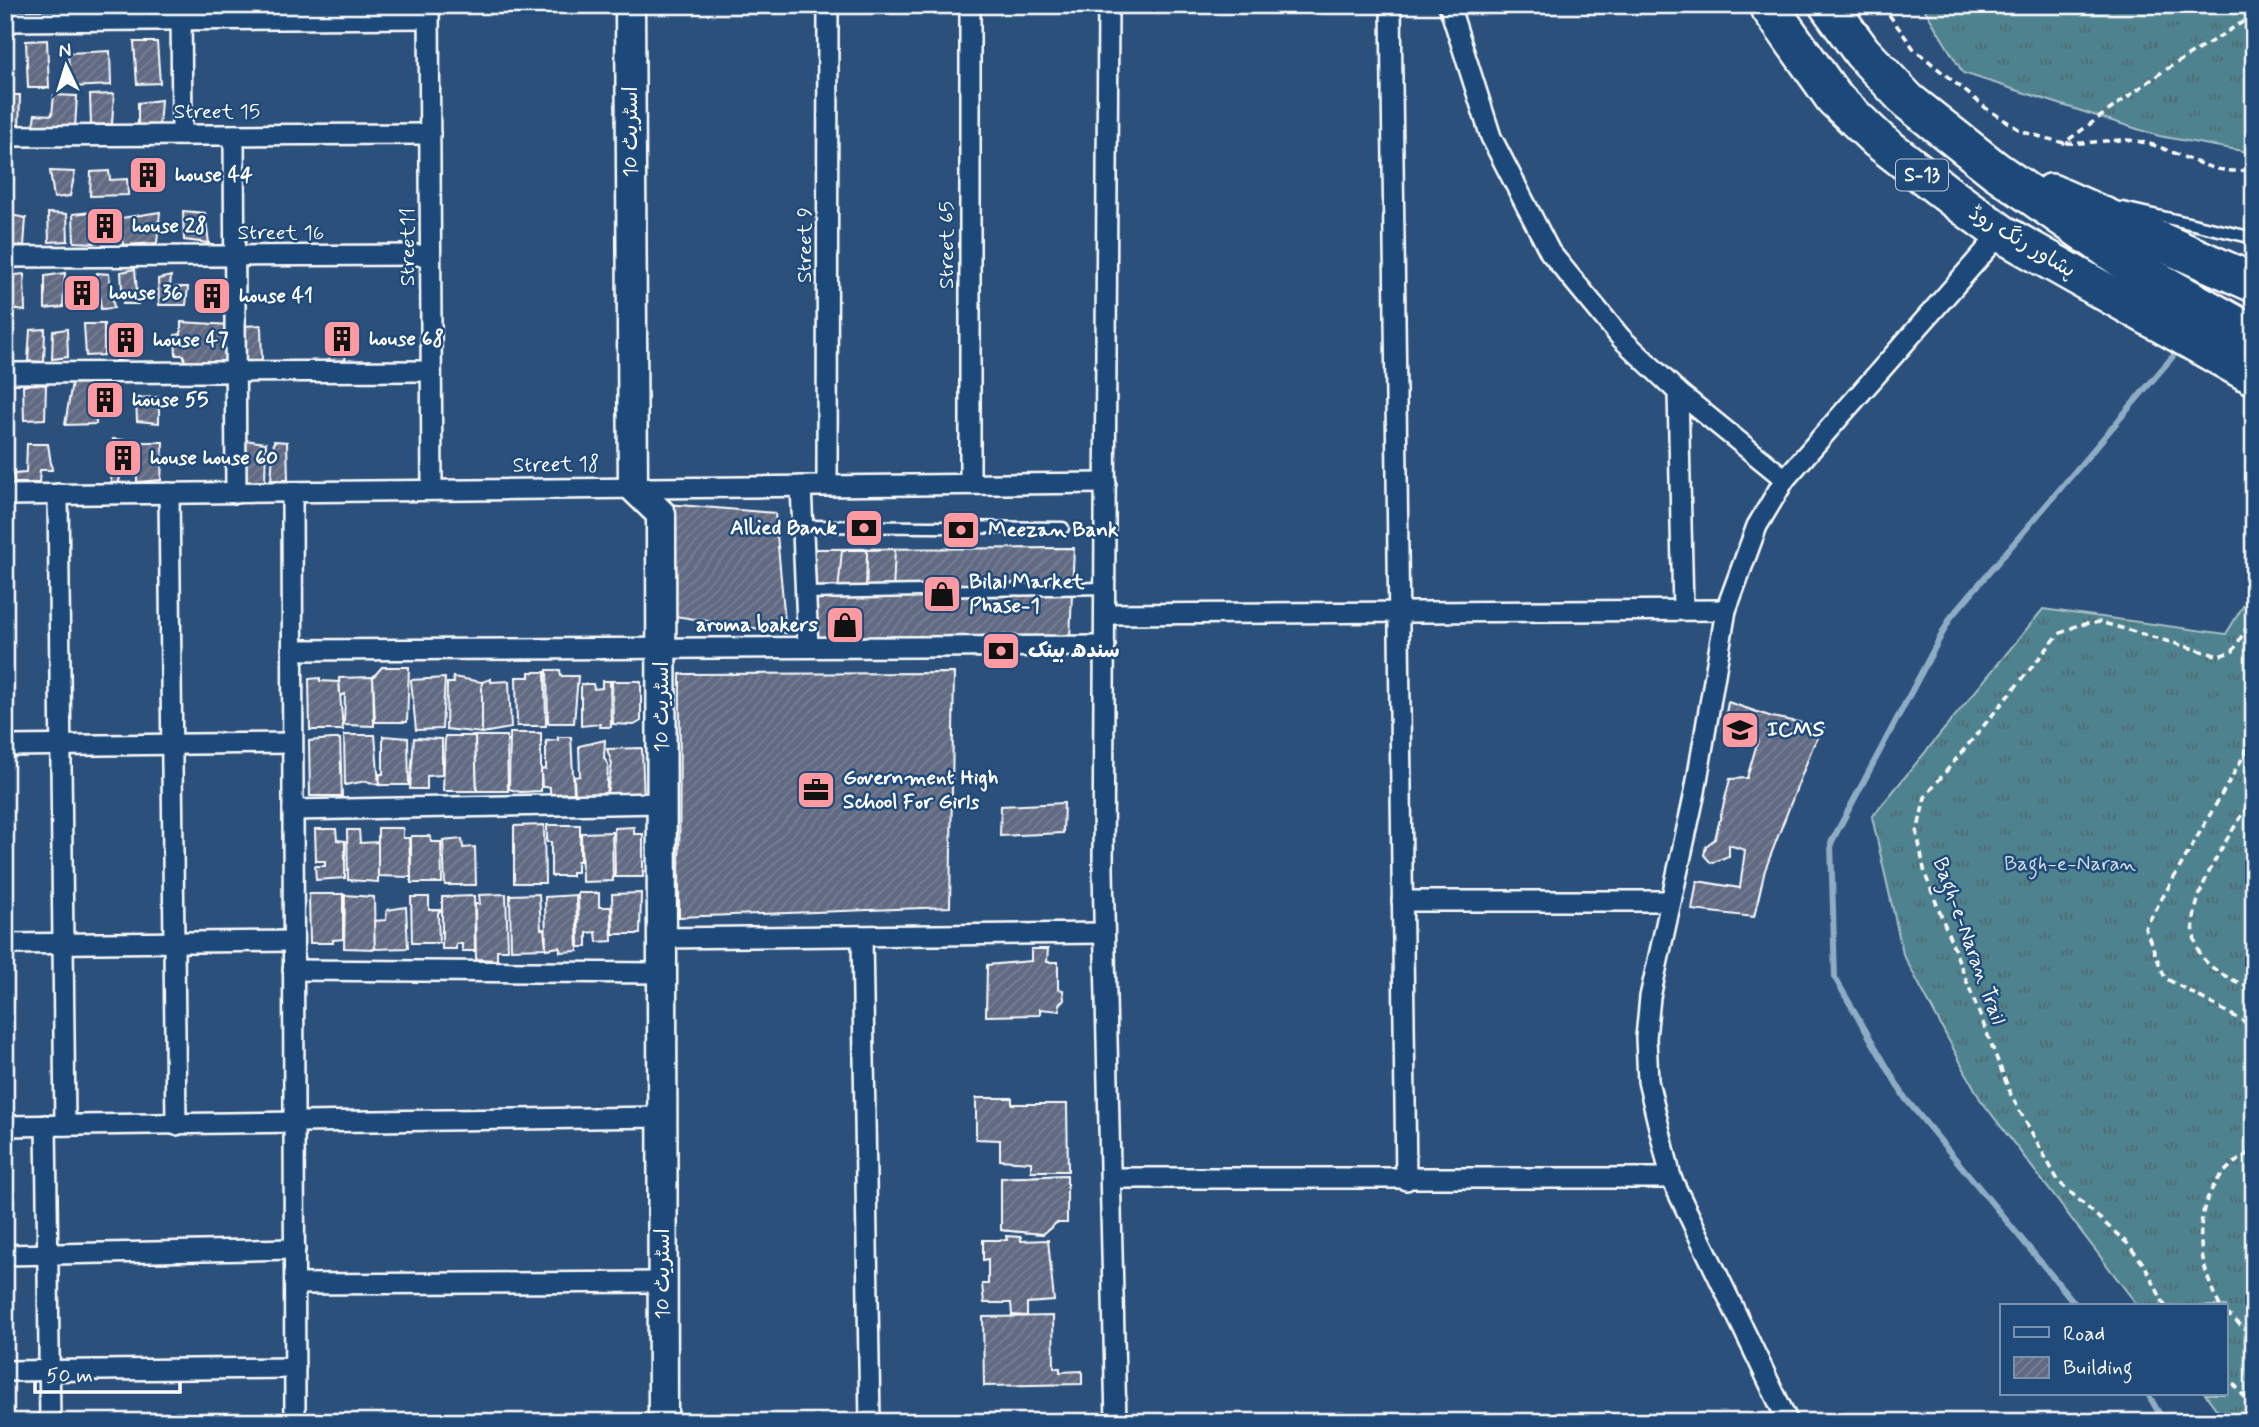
<svg xmlns="http://www.w3.org/2000/svg" width="2259" height="1427" font-family="Mynerve,'Playpen Sans Arabic',sans-serif">
<defs>
<pattern id="grass-tufts" width="24" height="20" patternUnits="userSpaceOnUse" patternTransform="scale(1.75)"><rect width="24" height="20" fill="#4f828f"/><path d="M3 7l-1-3M5 7V3M7 7l1-3M15 17l-1-3M17 17v-4M19 17l1-3" fill="none" stroke="#4e6a71"/></pattern>
<pattern id="building-hatch" width="6" height="6" patternUnits="userSpaceOnUse" patternTransform="scale(1.75)"><rect width="6" height="6" fill="#616a82"/><path d="M-1 1l2-2M0 6l6-6M5 7l2-2" fill="none" stroke="#798095"/></pattern>
</defs>
<rect width="100%" height="100%" fill="#2c507c"/>
<filter id="ink" filterUnits="userSpaceOnUse"><feTurbulence type="fractalNoise" baseFrequency=".0143" numOctaves="2"/><feDisplacementMap in="SourceGraphic" scale="14" xChannelSelector="R" yChannelSelector="G"/><feConvolveMatrix kernelMatrix="1 2 1 2 8 2 1 2 1" color-interpolation-filters="sRGB"/></filter>
<g filter="url(#ink)">
<g fill="url(#grass-tufts)" stroke="#a7c0c7" stroke-width="2">
<path d="M1922,5H2254V153L2159,136L1963,73Z"/>
<path d="M2254,588V1422H2226L2205,1394H2226V1306H2138L1980,1099L1903,954L1872,817L2043,609L2226,634Z"/>
</g>
<g fill="none" stroke-linecap="round" stroke-linejoin="round">
<g stroke="#8eadc5" stroke-width="6">
<path d="M2077,1306L1905,1098L1835,978L1831,843L1951,617L2180,348"/>
<path d="M2148,1394L2164,1422"/>
</g>
</g>
<g fill="url(#building-hatch)" stroke="#fff" stroke-width="2">
<path d="M28,5H50L51,12L27,15Z"/>
<path d="M47,40L49,88H28L26,41Z"/>
<path d="M134,42H157L160,83L137,84Z"/>
<path d="M110,51L111,85L70,87L68,53Z"/>
<path d="M114,94L112,124L91,125L90,95Z"/>
<path d="M5,95H20L19,131L5,130Z"/>
<path d="M54,95L77,96L75,127H33L35,114L52,115Z"/>
<path d="M161,100L159,128L138,126V103Z"/>
<path d="M138,160L156,161L155,191L142,190Z"/>
<path d="M5,163H14L12,196H5Z"/>
<path d="M50,171L75,172L70,196L54,198Z"/>
<path d="M109,171L110,180L127,179L128,195L90,196L91,172Z"/>
<path d="M183,211L205,213L209,243L184,240Z"/>
<path d="M92,212L94,243L74,242L73,214Z"/>
<path d="M160,212L157,243L123,245L121,218Z"/>
<path d="M48,213L67,214L68,241L49,242Z"/>
<path d="M5,214L26,218L24,246L5,245Z"/>
<path d="M112,214L113,237L94,243L100,215Z"/>
<path d="M135,269L138,304H123L121,272Z"/>
<path d="M65,273L63,307L45,309V276Z"/>
<path d="M97,273L109,274L114,308L101,309Z"/>
<path d="M24,274L25,311L12,309L5,276Z"/>
<path d="M171,276L170,287H188L186,305H159L158,279Z"/>
<path d="M73,278H88L91,309L75,308Z"/>
<path d="M219,280L221,312H205L203,281Z"/>
<path d="M181,322L230,325L229,368L185,367L184,355H176L175,335L181,334Z"/>
<path d="M84,324H104V355L86,356Z"/>
<path d="M119,324L133,325L135,357L116,360Z"/>
<path d="M261,325L262,363L241,364L244,326Z"/>
<path d="M333,326H353L351,353H346L345,361L329,362Z"/>
<path d="M45,329L44,362L28,361L30,330Z"/>
<path d="M67,329L68,357L52,359L53,331Z"/>
<path d="M72,382H96V424L65,425Z"/>
<path d="M33,384L46,385L45,419L24,420L23,386Z"/>
<path d="M111,390L110,408L98,409L99,391Z"/>
<path d="M159,397V423L137,421L136,398Z"/>
<path d="M113,439L133,441L134,474L120,476L119,483L111,484Z"/>
<path d="M245,440L266,443L265,482L245,483Z"/>
<path d="M274,441L287,442L288,480H271Z"/>
<path d="M137,442H163L161,480L137,482Z"/>
<path d="M27,444H48L52,470H40L39,483H14L13,474L26,473Z"/>
<path d="M667,504L775,513L786,633L668,615Z"/>
<path d="M1074,548L1070,639L812,640L810,549Z"/>
<path d="M895,549L893,591L866,592L867,550Z"/>
<path d="M842,550H867L866,592H838Z"/>
<path d="M382,667H409L407,722H375L373,677Z"/>
<path d="M547,670H560L561,676H578L574,723H548Z"/>
<path d="M529,672H545L546,726H517L516,677H529Z"/>
<path d="M954,673L950,907L679,917L680,674Z"/>
<path d="M373,677L374,726L344,725L345,694L340,696L339,678Z"/>
<path d="M453,677L482,682V733L446,729L447,683H454Z"/>
<path d="M320,678V681L339,682L343,730H310L309,679Z"/>
<path d="M445,678L442,729L416,730L411,680Z"/>
<path d="M491,679V682L509,681L511,728L482,733V682Z"/>
<path d="M602,681H610L611,727H600V724L581,726V684H593L594,689L602,688Z"/>
<path d="M612,681H641V721L634,725L613,724Z"/>
<path d="M1728,702L1772,717L1824,727L1813,746L1765,870L1754,917L1692,910L1697,881L1740,888L1745,850L1729,845V856L1711,863L1704,855L1706,846L1715,839L1730,779L1747,778L1758,740L1723,729Z"/>
<path d="M510,733H541V791L520,792L509,789Z"/>
<path d="M344,735H375L379,785L366,781L345,785Z"/>
<path d="M383,736L408,738L409,785H379L380,774H383Z"/>
<path d="M445,736H475L477,791H443Z"/>
<path d="M475,736H507L508,791H477Z"/>
<path d="M558,737H571L574,793L550,794V787H542L541,770L546,769V741L558,740Z"/>
<path d="M414,738L442,739V775L427,776V789H410Z"/>
<path d="M332,739H340L342,796H310L309,741Z"/>
<path d="M605,740L604,758L608,764L606,801L575,796L574,777L580,776L579,746Z"/>
<path d="M642,748L644,801H634L621,793H607L612,764L607,749Z"/>
<path d="M1064,803L1063,833L1000,836L1001,806Z"/>
<path d="M544,825L545,883H514V826Z"/>
<path d="M547,825H580V861H577V872H572V876H551V842H547Z"/>
<path d="M634,827V834H643V877H615L614,828Z"/>
<path d="M378,828H403V838H409L411,877L378,876Z"/>
<path d="M315,829H336L337,840L345,841V878L316,880L315,866H325V861H316Z"/>
<path d="M347,830H359L360,843L378,842V882L348,880Z"/>
<path d="M612,832L613,881L582,882L581,833Z"/>
<path d="M411,836H430L431,842H441L442,883H411Z"/>
<path d="M462,839L463,848L475,847L476,885H445L443,841Z"/>
<path d="M578,893H599V907H611L612,941L597,942L596,932L587,933V947H579Z"/>
<path d="M641,893L640,934H613L612,894Z"/>
<path d="M309,894H343V939L333,940V943H310Z"/>
<path d="M506,894L508,950H497V960L476,959L475,904H480L479,895Z"/>
<path d="M539,894L541,929H544L546,948L511,949L510,895Z"/>
<path d="M345,895L374,897L375,949L344,948Z"/>
<path d="M576,895L578,951L560,952V947L546,949L545,897Z"/>
<path d="M474,896L475,951H462V944H456V949H442V897Z"/>
<path d="M411,897H429V910H441L438,913L439,943H412Z"/>
<path d="M406,907L408,948L375,949L374,921L386,920L387,910Z"/>
<path d="M1031,949H1048L1047,962H1058V989L1063,990L1064,1000L1059,1004L1060,1011L1040,1009V1015L986,1016L987,965L1031,961Z"/>
<path d="M976,1098H1012V1104H1067L1068,1171H1031V1162L1000,1160V1140L976,1139Z"/>
<path d="M1067,1175V1223H1056L1043,1234L1001,1230V1178Z"/>
<path d="M1067,1175V1223H1056L1043,1234L1001,1230V1178Z"/>
<path d="M1006,1236L1021,1237V1241L1048,1240L1054,1301L1027,1303V1316L1012,1315L1011,1303H984L982,1284H988V1259L983,1260V1240H1007Z"/>
<path d="M1053,1316L1054,1368H1060V1372L1082,1371V1384L984,1386L983,1317Z"/>
</g>
<g fill="none" stroke-linecap="round" stroke-linejoin="round">
<g stroke="#fff" stroke-width="15">
<g id="lane">
<path d="M2123,208L2254,238"/>
<path d="M803,526L1063,528"/>
<path d="M805,593L1106,588"/>
</g>
</g>
<g stroke="#fff" stroke-width="24">
<g id="street">
<path d="M181,5L182,135"/>
<path d="M429,5L432,489"/>
<path d="M1108,5L1103,870L1116,1422"/>
<path d="M1391,5L1406,1180"/>
<path d="M1449,5L1491,137L1550,252L1621,338L1678,392L1785,479"/>
<path d="M5,21L429,18"/>
<path d="M234,135L236,493"/>
<path d="M5,136L430,134"/>
<path d="M5,257L430,255"/>
<path d="M5,373L431,371"/>
<path d="M1678,392L1683,610"/>
<path d="M970,484V5"/>
<path d="M827,485L828,5"/>
<path d="M801,486L808,647"/>
<path d="M169,493L176,1125"/>
<path d="M292,493L295,1422"/>
<path d="M58,494L65,1125"/>
<path d="M5,495L1106,483"/>
<path d="M1106,614L1726,610"/>
<path d="M292,650L1105,646"/>
<path d="M5,746L292,743"/>
<path d="M293,810L662,803"/>
<path d="M1402,901H1671"/>
<path d="M862,936L870,1422"/>
<path d="M662,938L1104,933"/>
<path d="M5,944L293,941"/>
<path d="M293,970L662,973"/>
<path d="M46,1125L50,1422"/>
<path d="M5,1126L663,1117"/>
<path d="M1113,1178H1671"/>
<path d="M5,1255L295,1249"/>
<path d="M295,1284L663,1282"/>
<path d="M5,1371L295,1368"/>
<path d="M1788,1422L1671,1178L1648,1081L1646,1038L1650,997L1695,792L1726,610L1757,526L1785,479L2001,233"/>
</g>
</g>
<g stroke="#fff" stroke-width="33">
<path id="secondary" d="M630,5L633,487L661,514L663,1422"/>
</g>
<g stroke="#fff" stroke-width="42">
<g id="highway">
<path d="M1768,5L1834,98L1878,140L1950,196L2001,233L2254,376"/>
<path d="M1828,5L1862,52L1908,101L1995,170L2135,268L2254,335"/>
<path d="M2051,193L2254,283"/>
</g>
</g>
<g stroke="#fff" stroke-width="3.5" stroke-dasharray="7 5" stroke-linecap="butt">
<path d="M1882,5L1914,49L1987,109L2023,132L2064,143L2162,72L2254,15"/>
<path d="M2066,143C2086,144 2106,140 2126,140C2170,141 2209,182 2254,168"/>
<path d="M2254,738L2145,928L2165,978L2254,1027"/>
<path d="M2254,795C2232,834 2170,914 2203,958C2215,974 2237,981 2254,990"/>
<path d="M2165,1306L2145,1266L2127,1243L2059,1182L2011,1095L1925,874L1917,833L1925,797L2059,634L2078,625L2100,622L2219,656L2233,651L2254,615"/>
<path d="M2220,1306C2191,1252 2189,1182 2254,1151"/>
<path d="M2226,1313L2254,1336"/>
<path d="M2226,1374L2254,1409"/>
</g>
<use href="#lane" stroke="#1f4a7a" stroke-width="10"/>
<use href="#street" stroke="#1f4a7a" stroke-width="19"/>
<use href="#secondary" stroke="#1f4a7a" stroke-width="28"/>
<use href="#highway" stroke="#1f4a7a" stroke-width="37"/>
</g>
</g>
<defs>
<g id="building-square" transform="scale(2.0125)"><rect x="-9" y="-9" width="18" height="18" rx="4" fill="#ff9aa2" stroke="#1f4a7a"/><path d="M-4-6H4V6H1V3H-1V6H-4ZM-2.5-4.3h1.7v1.8h-1.7ZM.8-4.3h1.7v1.8H.8ZM-2.5-1h1.7V.8h-1.7ZM.8-1h1.7V.8H.8Z" fill="#111"/></g>
<g id="bank-square" transform="scale(2.0125)"><rect x="-9" y="-9" width="18" height="18" rx="4" fill="#ff9aa2" stroke="#1f4a7a"/><path d="M-6-4H6V4H-6ZM0-2.3a2.3 2.3 0 1 0 0 4.6a2.3 2.3 0 1 0 0-4.6Z" fill="#111"/></g>
<g id="shop-square" transform="scale(2.0125)"><rect x="-9" y="-9" width="18" height="18" rx="4" fill="#ff9aa2" stroke="#1f4a7a"/><path d="M-5-2.5h2.3a2.7 3.5 0 0 1 5.4 0H5L5.5 6h-11ZM-1.5-2.5h3a1.5 2.3 0 0 0-3 0Z" fill="#111"/></g>
<g id="school-square" transform="scale(2.0125)"><rect x="-9" y="-9" width="18" height="18" rx="4" fill="#ff9aa2" stroke="#1f4a7a"/><path d="M0-5L7-2L0 1L-7-2ZM-4 1L0 2.5L4 1V4Q0 6-4 4Z" fill="#111"/></g>
<g id="office-square" transform="scale(2.0125)"><rect x="-9" y="-9" width="18" height="18" rx="4" fill="#ff9aa2" stroke="#1f4a7a"/><path d="M-6-3h4V-5.5h4V-3h4V5H-6ZM-1-4.5V-3h2v-1.5ZM-6 0V1H6V0Z" fill="#111"/></g>
</defs>
<g fill-rule="evenodd">
<use href="#building-square" x="148" y="175"/>
<use href="#building-square" x="105" y="226"/>
<use href="#building-square" x="82" y="293"/>
<use href="#building-square" x="212" y="296"/>
<use href="#building-square" x="342" y="339"/>
<use href="#building-square" x="126" y="340"/>
<use href="#building-square" x="105" y="400"/>
<use href="#building-square" x="123" y="458"/>
<use href="#bank-square" x="864" y="528"/>
<use href="#bank-square" x="961" y="530"/>
<use href="#shop-square" x="942" y="594"/>
<use href="#shop-square" x="845" y="625"/>
<use href="#bank-square" x="1001" y="651"/>
<use href="#school-square" x="1740" y="730"/>
<use href="#office-square" x="816" y="790"/>
</g>
<g text-anchor="middle" dominant-baseline="central" stroke-width="5" stroke-linejoin="round" paint-order="stroke">
<rect fill="#1f4a7a" stroke="#bcc9d7" stroke-width="2" x="1896" y="159.5" width="52" height="31" rx="5"/>
<g font-size="19" font-weight="bold" fill="#fff">
<text x="1922" y="175">S-13</text>
</g>
<g font-size="21" fill="#fff" stroke="#1f4a7a">
<text x="217" y="112">Street 15</text>
<text transform="translate(631 132) rotate(-90)">اسٹریٹ 10</text>
<text x="281" y="233">Street 16</text>
<text transform="translate(2022 242) rotate(31)">پشاور رنگ روڈ</text>
<text transform="translate(805 245) rotate(-90)">Street 9</text>
<text transform="translate(947 245) rotate(-90)">Street 65</text>
<text transform="translate(408 247) rotate(-90)">Street11</text>
<text transform="translate(556 465) rotate(-1)">Street 18</text>
<text transform="translate(662 707) rotate(-90)">اسٹریٹ 10</text>
<text transform="translate(1969 941) rotate(70)">Bagh-e-Naran Trail</text>
<text transform="translate(663 1274) rotate(-90)">اسٹریٹ 10</text>
</g>
<g font-size="21" font-weight="bold" fill="#fff" stroke="#1f4a7a" text-anchor="start">
<text x="175" y="175">house 44</text>
<text x="132" y="226">house 28</text>
<text x="109" y="293">house 36</text>
<text x="239" y="296">house 41</text>
<text x="369" y="339">house 68</text>
<text x="153" y="340">house 47</text>
<text x="132" y="400">house 55</text>
<text x="150" y="458">house house 60</text>
<text x="837" y="528" text-anchor="end">Allied Bank</text>
<text x="988" y="530">Meezan Bank</text>
<text x="969" y="582">Bilal Market<tspan x="969" dy="24">Phase-1</tspan></text>
<text x="818" y="625" text-anchor="end">aroma bakers</text>
<text x="1028" y="651">سندھ بینک</text>
<text x="1767" y="730">ICMS</text>
<text x="843" y="778">Government High<tspan x="843" dy="24">School For Girls</tspan></text>
</g>
<g font-size="21" fill="#d3e0e3" stroke="#1f4a7a">
<text x="2070" y="864">Bagh-e-Naran</text>
</g>
</g>
<rect width="2259" height="1427" fill="none" stroke="#1f4a7a" stroke-width="28"/>
<rect x="14" y="14" width="2231" height="1399" fill="none" stroke="#fff" stroke-width="2.5" filter="url(#ink)"/>
<rect x="2000" y="1304" width="228" height="91" fill="#1f4a7a" stroke="#7992af" stroke-width="2"/>
<rect x="2014" y="1327" width="35" height="10" fill="#1f4a7a" stroke="#7992af" stroke-width="2"/>
<text x="2063" y="1340" font-size="21" fill="#ffffff">Road</text>
<rect x="2014" y="1357" width="35" height="21" fill="url(#building-hatch)" stroke="#7992af" stroke-width="2"/>
<text x="2063" y="1374" font-size="21" fill="#ffffff">Building</text>
<g transform="translate(66 66) rotate(356)" stroke="#1f4a7a" stroke-width="5" paint-order="stroke">
<path d="M0-5L12 26L0 18L-12 26Z" fill="#ffffff"/>
<text y="-10" font-size="19" font-weight="bold" text-anchor="middle" fill="#ffffff">N</text>
</g>
<path d="M35 1382v10h145v-10" fill="none" stroke="#ffffff" stroke-width="3.5"/>
<text x="46" y="1382" font-size="21" fill="#ffffff" stroke="#1f4a7a" stroke-width="5" paint-order="stroke">50 m</text>
</svg>
